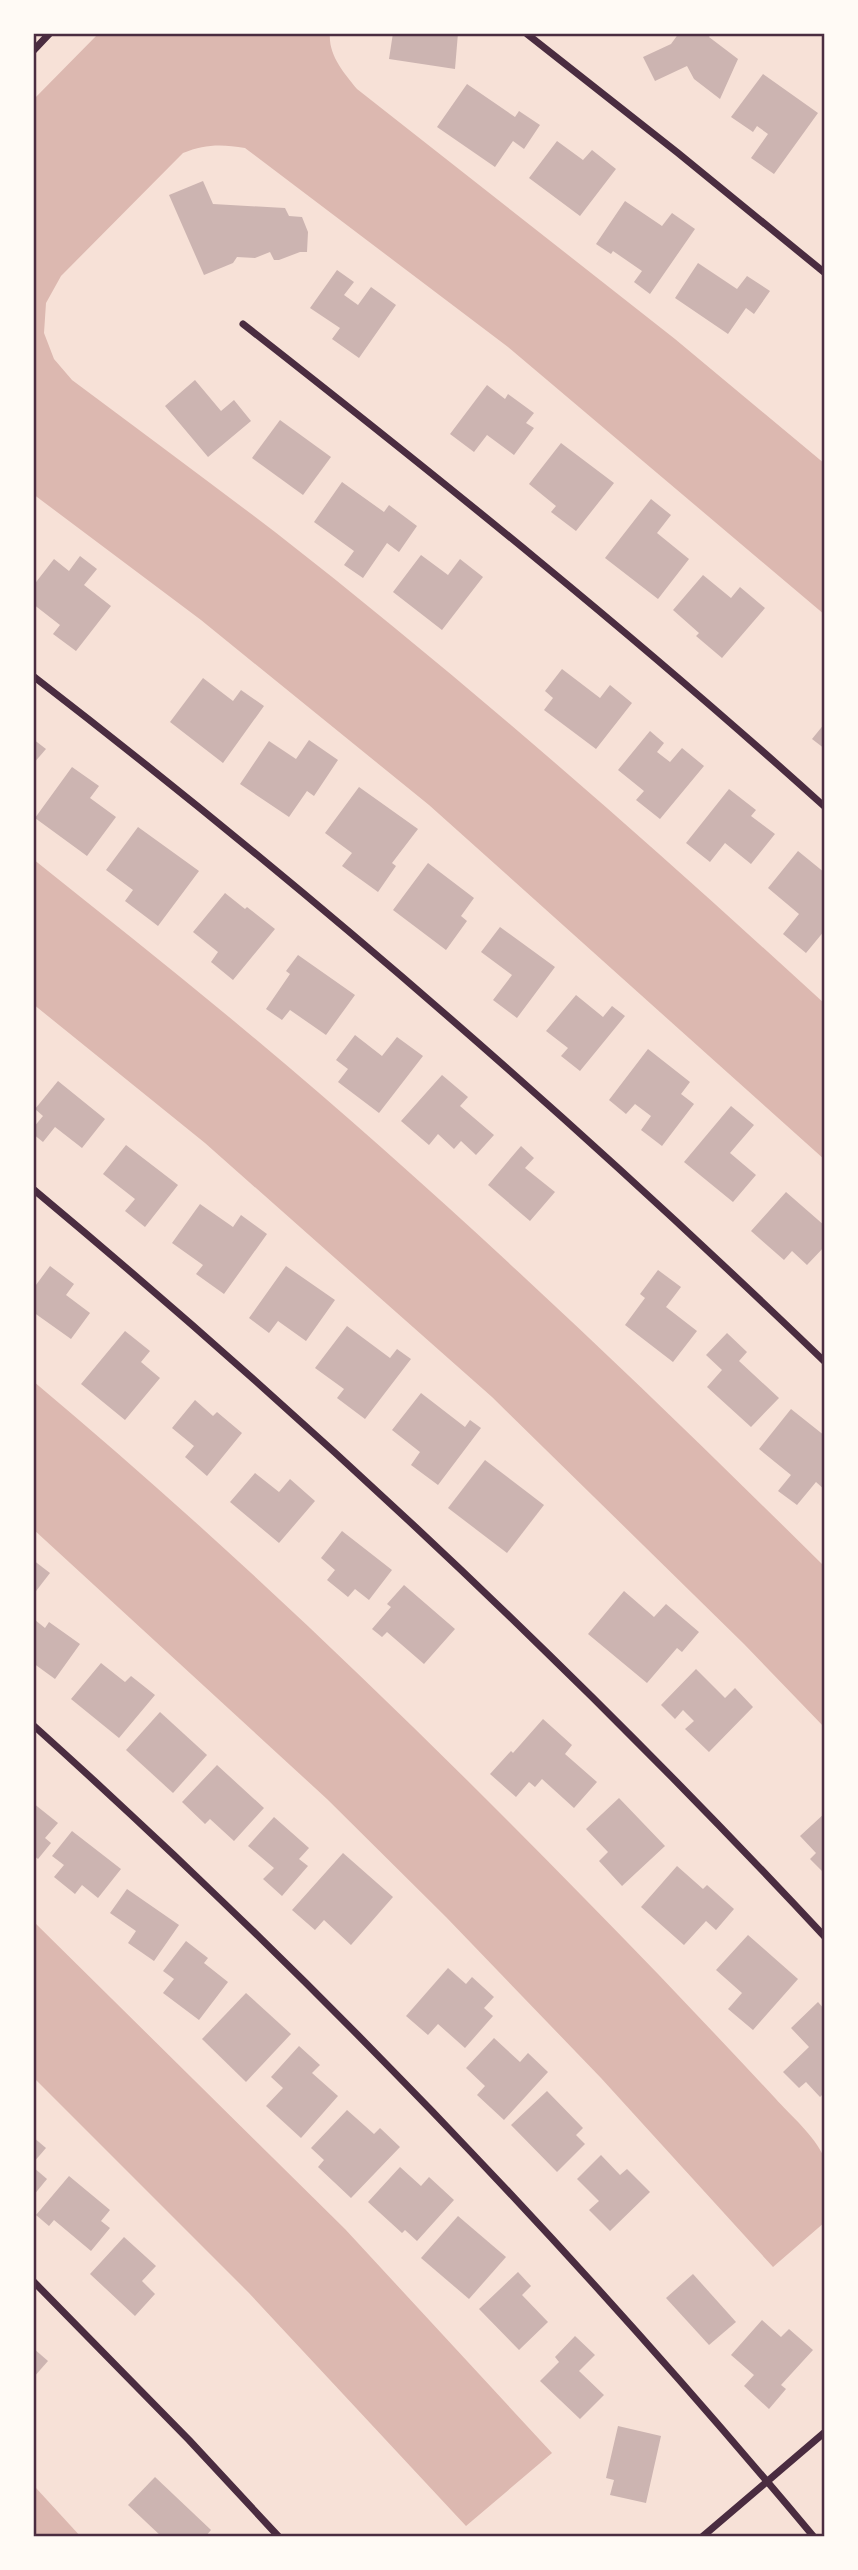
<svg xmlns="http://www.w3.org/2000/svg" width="858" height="2570" font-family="'Asap Condensed',sans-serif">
<rect width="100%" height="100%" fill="#f7e1d7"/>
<g fill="#dcb8b0">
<path d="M99,33H330C328,55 344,73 357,89L675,339L825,464V615L508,347L245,148C222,144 205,144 183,153L61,276L46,303L44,333L54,359L72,380C140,431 208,481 275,532C466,681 647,841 825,1004V1160L429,805L201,620L33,494V100Z"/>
<path d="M33,859C103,915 173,970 241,1027C445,1197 637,1381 825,1567V1728L744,1644L492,1397L205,1143L33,1004Z"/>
<path d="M33,1381C253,1565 458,1767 658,1974C697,2015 736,2056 775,2098C791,2116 814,2135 824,2157C828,2167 825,2209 825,2222L773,2267L601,2078L446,1917L327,1799L33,1529Z"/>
<path d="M33,1921L345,2229L552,2453L466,2526L248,2292L33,2077Z"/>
<path d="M33,2485L36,2488L81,2537H33Z"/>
</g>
<g fill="#ccb4b1">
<path d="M393,33H458L455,69L389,59Z"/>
<path d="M679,33H712L709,37L738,59L720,99L694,79L687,66L655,81L643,57L671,44Z"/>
<path d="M763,74L818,113L774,174L751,158L768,134L757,126L753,132L731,117Z"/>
<path d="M467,84L515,117L519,111L540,125L524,149L513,141L495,167L437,127Z"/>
<path d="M557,141L583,160L592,150L616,169L580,216L529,178Z"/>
<path d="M203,181L213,204L285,208L289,216L302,217L308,232L307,252H300L279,260H274L270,252L255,258L237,257L233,263L204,275L169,195Z"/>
<path d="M625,201L662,226L672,213L695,229L650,294L634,282L642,271L613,251L611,254L596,244Z"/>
<path d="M698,263L737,289L747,276L770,291L754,314L746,308L728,334L675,298Z"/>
<path d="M337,270L354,282L344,295L358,305L371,287L396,305L359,358L332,339L340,328L310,308Z"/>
<path d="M195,380L221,411L234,400L251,421L208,457L165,406Z"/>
<path d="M487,385L505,399L508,394L534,413L526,423L534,428L514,455L487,435L474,452L450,434Z"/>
<path d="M280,420L331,457L303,495L252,458Z"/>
<path d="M561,443L614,483L576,531L551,512L556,506L529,484Z"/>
<path d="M342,482L384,512L389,505L417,526L399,552L387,543L363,578L344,565L354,551L314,522Z"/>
<path d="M651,499L671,515L657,533L689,559L658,599L605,558Z"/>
<path d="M421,555L448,575L460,559L483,577L442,630L393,592Z"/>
<path d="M80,556L97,569L84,585L111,606L76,651L53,634L60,625L33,604V586L54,559L69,571Z"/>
<path d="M703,575L731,598L740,587L765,608L722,658L696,636L699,633L673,610Z"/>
<path d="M562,669L600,698L610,685L632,703L596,749L544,710L553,698L545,691Z"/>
<path d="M203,678L233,701L241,690L264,706L223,763L170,722Z"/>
<path d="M825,723V749L812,739Z"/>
<path d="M650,731L664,743L657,752L670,762L682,748L704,766L660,819L636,800L644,791L618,770Z"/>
<path d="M33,739L46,749L33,764Z"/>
<path d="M309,740L338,760L314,796L307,791L289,817L240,784L269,741L296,759Z"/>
<path d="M72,767L99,786L90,798L116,817L87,856L35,818Z"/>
<path d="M359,787L418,829L392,863L396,866L378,892L342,866L352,853L325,833Z"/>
<path d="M729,789L756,810L751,816L775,834L751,864L725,843L710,862L686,843Z"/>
<path d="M138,827L199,871L158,926L125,901L133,890L106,870Z"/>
<path d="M798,851L825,873V930L806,953L783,934L799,914L768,888Z"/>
<path d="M428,863L474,898L461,916L467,921L446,950L393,910Z"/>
<path d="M225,893L245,909L247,907L275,929L233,980L211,962L218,952L193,932Z"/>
<path d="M500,927L555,967L517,1018L493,1000L512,975L481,952Z"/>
<path d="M298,955L355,995L326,1035L290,1010L282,1020L266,1009L290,974L286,971Z"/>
<path d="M576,995L603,1017L612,1006L625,1016L580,1071L561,1056L568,1048L546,1031Z"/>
<path d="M355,1035L382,1056L397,1037L423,1056L379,1113L338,1082L348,1069L336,1060Z"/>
<path d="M648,1049L690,1082L681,1094L694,1104L662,1146L641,1130L651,1116L635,1104L626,1114L609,1100Z"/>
<path d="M442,1075L468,1097L460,1106L494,1135L476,1155L461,1141L454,1149L438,1134L429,1145L401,1121Z"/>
<path d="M58,1081L105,1119L82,1148L55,1127L43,1142L33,1134V1128L43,1116L35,1109Z"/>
<path d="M731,1106L754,1125L730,1153L756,1175L733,1202L684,1162Z"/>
<path d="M126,1145L178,1185L145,1227L125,1211L135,1199L103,1174Z"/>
<path d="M521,1146L534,1158L525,1168L555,1192L530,1221L488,1185Z"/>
<path d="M786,1192L825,1226V1246L807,1265L792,1251L784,1260L751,1231Z"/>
<path d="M200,1204L233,1227L241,1215L267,1234L224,1294L196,1274L203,1265L172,1243Z"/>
<path d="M50,1266L74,1284L66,1295L90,1313L71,1339L33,1312V1289Z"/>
<path d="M286,1266L335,1300L306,1341L278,1321L269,1333L249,1318Z"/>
<path d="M658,1270L681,1287L666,1307L697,1331L673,1362L625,1325L645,1298L640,1294Z"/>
<path d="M347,1326L390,1358L397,1349L411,1359L365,1419L337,1398L344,1389L315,1368Z"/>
<path d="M125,1331L150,1351L141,1362L160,1378L125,1420L81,1384Z"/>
<path d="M727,1333L747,1352L739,1361L779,1398L751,1427L707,1387L722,1370L706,1355Z"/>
<path d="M421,1393L465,1427L470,1420L481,1428L438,1485L411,1465L420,1452L392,1430Z"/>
<path d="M195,1400L213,1416L217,1412L242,1433L207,1476L185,1457L194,1446L172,1428Z"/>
<path d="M791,1409L825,1436V1490L816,1482L797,1505L778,1491L791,1475L759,1449Z"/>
<path d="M485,1460L544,1505L507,1553L448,1508Z"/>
<path d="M255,1473L279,1492L290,1479L315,1501L279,1543L230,1502Z"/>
<path d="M342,1531L392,1570L369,1600L355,1589L348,1597L327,1580L335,1570L321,1558Z"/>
<path d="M33,1560L50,1573L33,1595Z"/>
<path d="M404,1585L455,1629L424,1664L387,1632L382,1637L372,1629L391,1607L387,1604Z"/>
<path d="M624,1591L654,1617L666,1604L699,1632L682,1652L677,1648L647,1683L588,1634Z"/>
<path d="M35,1620L45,1628L49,1622L80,1644L55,1679L33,1663Z"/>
<path d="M101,1663L125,1682L131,1676L155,1695L119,1738L71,1699Z"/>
<path d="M696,1669L725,1698L735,1688L753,1707L709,1752L685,1729L694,1721L683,1710L675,1719L661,1705Z"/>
<path d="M160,1712L207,1755L173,1793L126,1750Z"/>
<path d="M543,1719L572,1745L565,1754L597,1782L574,1808L542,1779L535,1787L529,1782L516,1797L490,1774L511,1751L513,1753Z"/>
<path d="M217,1765L264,1808L234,1841L210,1819L205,1824L182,1802Z"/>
<path d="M619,1798L665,1846L622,1886L599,1861L608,1852L586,1829Z"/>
<path d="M33,1803L58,1823L45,1838L51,1843L38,1859L33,1855Z"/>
<path d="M825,1813V1874L810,1859L816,1853L800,1836Z"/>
<path d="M274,1817L309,1848L299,1859L308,1866L282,1896L263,1879L274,1868L248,1846Z"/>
<path d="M72,1831L121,1869L98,1898L82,1885L75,1894L54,1877L64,1865L52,1856Z"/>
<path d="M343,1853L393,1897L351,1945L324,1920L315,1930L292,1910Z"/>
<path d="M677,1866L703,1889L707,1885L734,1909L716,1930L706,1921L684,1945L641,1907Z"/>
<path d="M127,1889L179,1925L154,1961L128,1943L136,1931L110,1913Z"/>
<path d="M748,1935L798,1979L753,2030L728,2009L742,1993L716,1970Z"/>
<path d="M186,1941L208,1958L204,1963L228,1982L199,2020L163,1993L174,1979L163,1971Z"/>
<path d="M448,1968L466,1984L472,1977L494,1997L484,2008L493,2016L465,2048L438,2024L428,2035L406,2016Z"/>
<path d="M246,1993L291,2034L246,2082L202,2039Z"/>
<path d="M818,2002L825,2010V2092L820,2097L806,2082L799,2088L783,2072L809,2047L791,2028Z"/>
<path d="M494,2038L520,2062L528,2053L548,2072L504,2120L477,2095L485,2086L466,2068Z"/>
<path d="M299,2046L320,2065L312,2073L338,2096L301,2138L266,2106L283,2088L271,2077Z"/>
<path d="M547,2091L583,2128L576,2135L585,2144L557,2172L511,2125Z"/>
<path d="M347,2110L374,2134L380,2128L400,2147L351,2198L318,2167L324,2160L311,2148Z"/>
<path d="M33,2137L46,2148L33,2163Z"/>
<path d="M601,2155L620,2175L627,2169L650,2192L610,2231L589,2210L599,2201L577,2179Z"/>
<path d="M33,2167L47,2179L33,2196Z"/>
<path d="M400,2167L421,2186L429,2177L454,2200L417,2241L405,2230L402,2233L368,2202Z"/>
<path d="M69,2176L110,2210L101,2221L110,2228L91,2251L54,2220L49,2226L36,2215Z"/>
<path d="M458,2216L506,2257L469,2299L421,2258Z"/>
<path d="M124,2237L156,2266L142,2281L155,2294L135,2316L90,2274Z"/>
<path d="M518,2272L531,2286L522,2295L548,2322L519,2350L479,2309Z"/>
<path d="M693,2274L736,2322L709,2345L666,2298Z"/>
<path d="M762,2320L781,2337L789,2329L813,2350L781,2385L786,2389L769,2409L744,2386L754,2375L731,2355Z"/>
<path d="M575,2336L595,2355L579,2371L604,2395L580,2419L540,2381L559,2362L555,2357Z"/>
<path d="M33,2348L48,2361L33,2378Z"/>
<path d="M618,2426L661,2436L646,2503L610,2495L614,2480L606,2478Z"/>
<path d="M155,2477L211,2530L205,2537H162L128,2505Z"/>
</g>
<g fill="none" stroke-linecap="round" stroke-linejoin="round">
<g stroke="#4a2c40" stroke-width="7">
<path d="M527,34L678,153L825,273"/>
<path d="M33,51L50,33"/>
<path d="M243,324C442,480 638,638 825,807"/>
<path d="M33,676C310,890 573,1119 825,1362"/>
<path d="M33,1189C312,1422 577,1671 825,1937"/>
<path d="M33,1725C312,1976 573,2249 814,2537"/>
<path d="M33,2281L189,2440L279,2537"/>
<path d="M702,2537L825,2432"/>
</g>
</g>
<rect width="858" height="2570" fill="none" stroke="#fffaf5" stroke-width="70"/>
<rect x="35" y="35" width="788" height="2500" fill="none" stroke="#4a2c40" stroke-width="2.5"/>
</svg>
